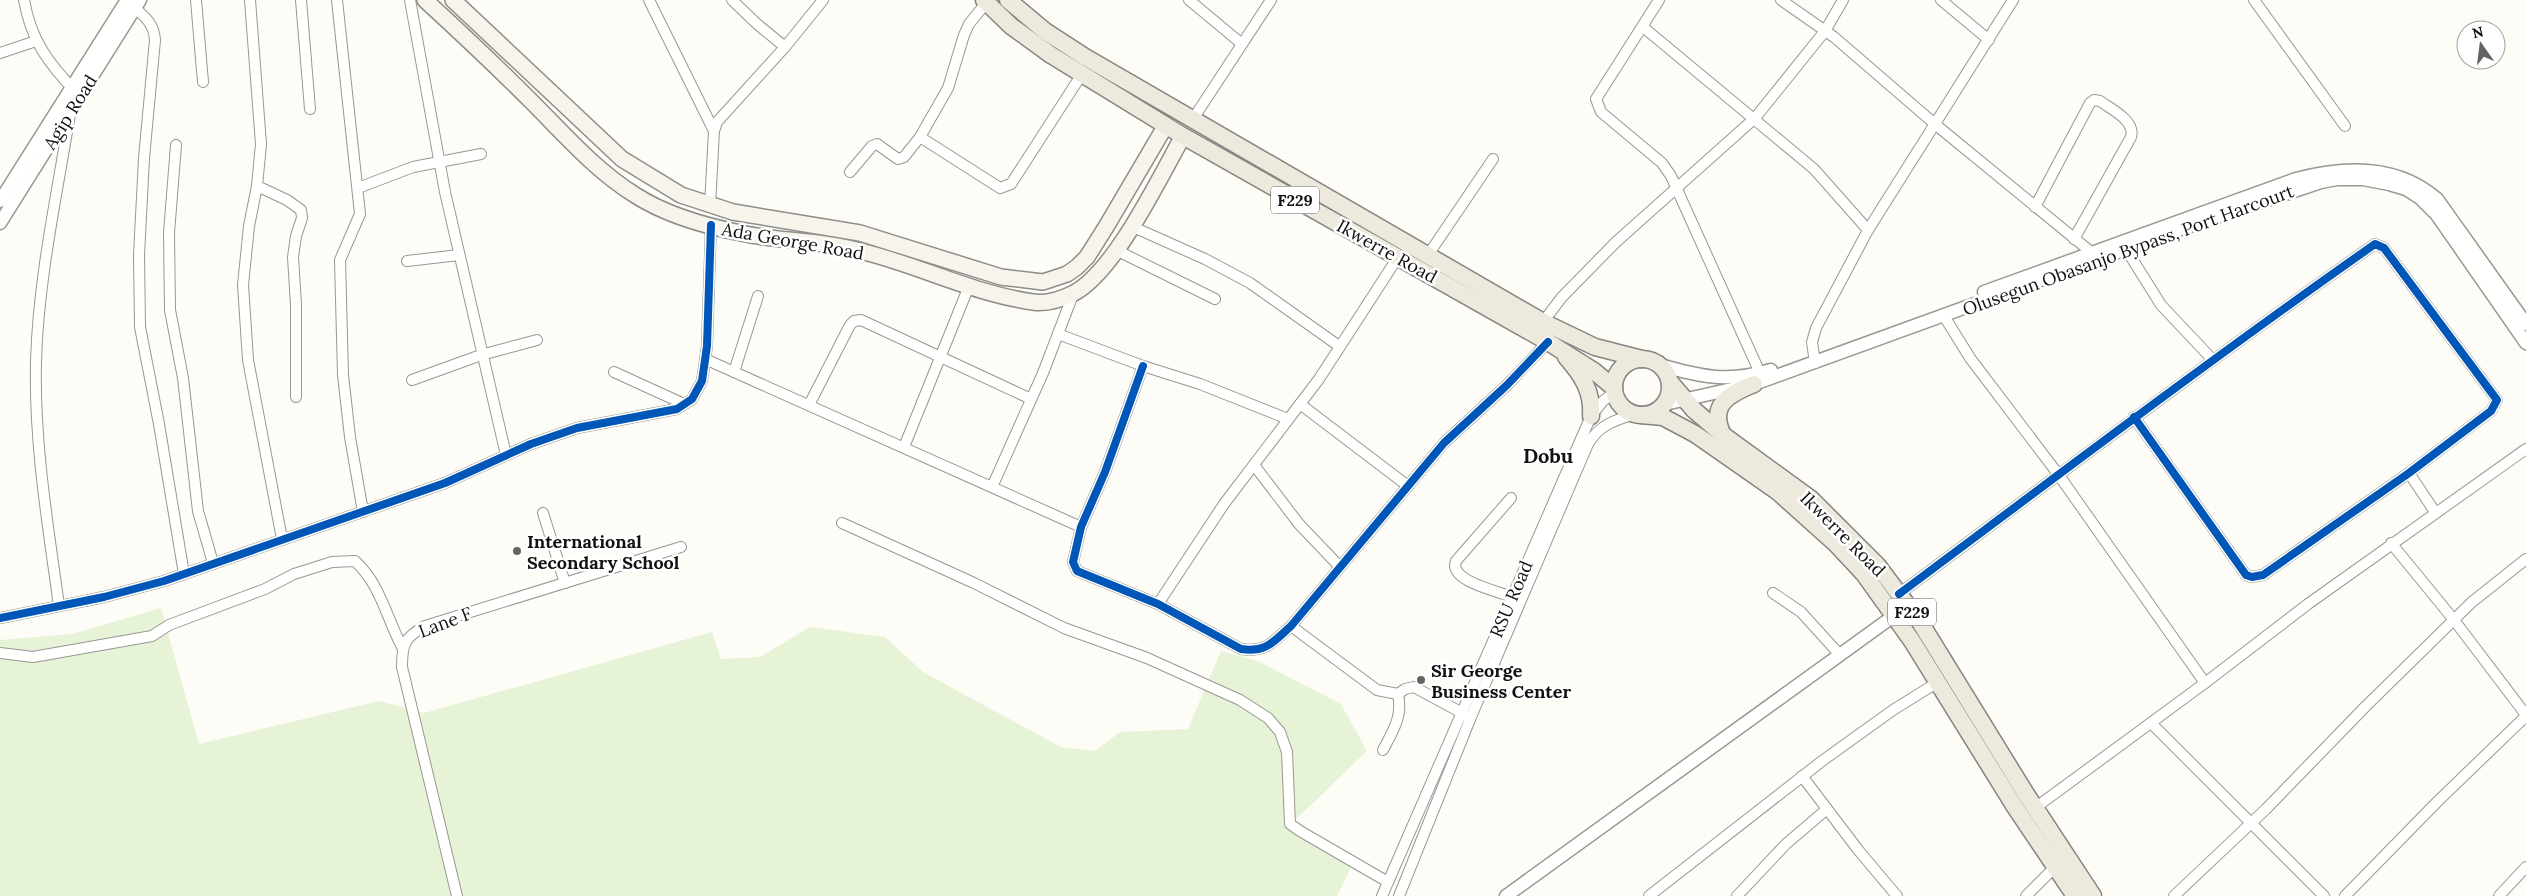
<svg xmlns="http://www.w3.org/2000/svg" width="2526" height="896" font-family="Lora,serif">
<rect width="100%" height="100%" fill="#fdfcf7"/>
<path fill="#e7f3d7" d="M161,608L199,744L379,701L424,713L712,632L721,659L760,657L810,627L885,637L923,672L1061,747L1095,751L1120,732L1188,729L1221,651L1258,661L1341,704L1367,751L1286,829L1351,867L1337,896H0V640L72,634Z"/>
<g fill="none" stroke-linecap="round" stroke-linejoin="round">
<g stroke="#979795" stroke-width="12">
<g id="minor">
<path d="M24,0C31,40 48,63 76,92"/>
<path d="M196,0L203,82"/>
<path d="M250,0L261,144L257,186L249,226L243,285L248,360L282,539"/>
<path d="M301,0L310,109"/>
<path d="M337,0L360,214L340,260L343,375L350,437L363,512"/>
<path d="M410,0L445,192L506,455"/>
<path d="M649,0L714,131"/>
<path d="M732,0L757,24L785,47"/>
<path d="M1189,0L1242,44"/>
<path d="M1659,0L1596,99L1601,112L1662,163L1671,176L1760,373"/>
<path d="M1781,0L1834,37L1936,125L2091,252"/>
<path d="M1941,0L1989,40"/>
<path d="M2254,0L2345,126"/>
<path d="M135,8C146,18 154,24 155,40L144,158L139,255L140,327L159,424L184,574"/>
<path d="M1643,27L1814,169L1868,230"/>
<path d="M0,53L36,41"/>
<path d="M1193,119L1271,0"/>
<path d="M920,137L1000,188L1011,184L1082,74"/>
<path d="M176,145L169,233L170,310L183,378L198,511L213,563"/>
<path d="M850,172L872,146L877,144L898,159L904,157L920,137L948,88L964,35L969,24L986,3"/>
<path d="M257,186L287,200L301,210L302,218L296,236L293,257L296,305V397"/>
<path d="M358,188L413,167L481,154"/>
<path d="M710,206L714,131L717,122L785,47L823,0"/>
<path d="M2035,207L2090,103L2094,100L2100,101C2111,109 2136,121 2131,137L2074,239"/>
<path d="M1131,226L1205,259L1250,283L1339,346"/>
<path d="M2126,249L2161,305L2212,359"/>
<path d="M1116,250L1215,299"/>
<path d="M1428,255L1493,159"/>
<path d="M407,261L459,255"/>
<path d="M1944,316L1970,358L2058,474L2205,683"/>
<path d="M1543,322L1562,297L1616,242L1755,118L1825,31L1843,0"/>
<path d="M1058,334L1143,366L1200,384L1288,419"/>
<path d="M705,359L1081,527"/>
<path d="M1815,363L1812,342L1816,328L1868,230L2013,0"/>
<path d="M1143,366L1105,472L1081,527L1073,562L1077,571L1158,604L1241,649C1266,653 1273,642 1291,626L1444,443L1507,385L1548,342"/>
<path d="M614,372L684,404"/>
<path d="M734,372L758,296"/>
<path d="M412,380L481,355L537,340"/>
<path d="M1300,404L1408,486"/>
<path d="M809,405L850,325L854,321L861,320L1031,399"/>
<path d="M904,447L969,286"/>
<path d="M1254,465L1299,524L1340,567"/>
<path d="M2409,473L2435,512"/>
<path d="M992,487L1043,373L1074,292"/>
<path d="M1511,498L1456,561C1448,581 1498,591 1512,597"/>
<path d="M543,513L565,583"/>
<path d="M842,523L974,583L1064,628L1147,658L1240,700L1268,718L1280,732L1287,752L1290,824L1300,831L1388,882"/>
<path d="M2391,543L2454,620L2526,715"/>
<path d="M1773,593L1801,612L1840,655"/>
<path d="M1899,594C2057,476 2214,357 2375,244L2384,248L2497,400L2491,411L2409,473L2263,575L2252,577L2246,575L2134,417"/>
<path d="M1158,604L1224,504L1319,379L1398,257"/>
<path d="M59,606C48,525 34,444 36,362C38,281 57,194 70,114"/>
<path d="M0,618L104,597L164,581L445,483L531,444L577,428L677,409L692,399L702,381L707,346L711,225"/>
<path d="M1291,626L1377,690L1398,694L1405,689L1414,687L1466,715"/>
<path d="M0,653L33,657L152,636L169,625L265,589L294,574L332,562L355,561C381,585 386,617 402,647"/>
<path d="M2151,723L2324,896"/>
<path d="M1383,750C1393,731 1403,716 1398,694"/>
<path d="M1802,776L1859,851L1897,896"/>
<path d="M2035,808L2205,683L2308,604L2526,449"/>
<path d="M457,896L402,667C402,644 404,638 425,626L681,547"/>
<path d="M1382,896L1591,416L1603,401L1615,392"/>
<path d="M1399,896L1471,717L1588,444C1599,425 1615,420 1635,414"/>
<path d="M1649,896L1822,761L1893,710L1938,682"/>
<path d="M1737,896L1786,844L1827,809"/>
<path d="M2026,896L2055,867"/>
<path d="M2174,896L2266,809L2365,707L2472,602L2526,559"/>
<path d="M2345,896L2437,802L2526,716"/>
<path d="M2499,896L2526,867"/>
</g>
</g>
<g stroke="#979795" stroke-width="15">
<g id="tertiary">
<path d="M0,201L127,0"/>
<path d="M0,223L140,0"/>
<path d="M1984,292L2296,179C2345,166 2397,164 2437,199L2526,324"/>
<path d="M1660,365C1702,377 1728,383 1771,370"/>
<path d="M1665,404L1754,384L2181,229L2321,182L2337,179H2363L2389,184L2406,189L2420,198L2437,215L2526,343"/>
<path d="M1506,896L1895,615"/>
</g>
</g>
<g stroke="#8e8d8b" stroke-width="18">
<g id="secondary">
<path d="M425,0C461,33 496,66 531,101C564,134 595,170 635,195C666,215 705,226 741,233C776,241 813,240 848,248C911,261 969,293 1033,302C1046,304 1062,299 1074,293C1115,271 1159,179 1183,136"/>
<path d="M453,0L622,159L681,195L733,212L860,233L1001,277L1043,282L1067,274L1077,267L1087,257L1106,227L1166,125"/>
</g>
</g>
<g stroke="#858482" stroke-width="19">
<g id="primary">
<path d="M984,0L1011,26L1051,55L1183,136L1548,342L1594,371L1614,388"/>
<path d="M1008,0L1045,31L1085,57L1543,322L1595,347L1642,359"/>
<path d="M1566,357C1582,375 1593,392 1591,416"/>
<circle cx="1642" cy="387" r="28"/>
<path d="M1670,382L1694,410L1723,435L1811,499L1878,566L1920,622L2026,794L2093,896"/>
<path d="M1641,415L1663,417L1695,434L1778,492L1836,544L1864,574L1912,641L2015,807L2075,896"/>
<path d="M1723,435C1708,405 1729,394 1754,384"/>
</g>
</g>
<use href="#minor" stroke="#fffffe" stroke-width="10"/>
<use href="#tertiary" stroke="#fffffe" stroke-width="12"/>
<use href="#secondary" stroke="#f6f4eb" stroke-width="15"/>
<use href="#primary" stroke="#ede9dc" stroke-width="16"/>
<g stroke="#fff" stroke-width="11">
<g id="cycleway">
<path d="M1143,366L1105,472L1081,527L1073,562L1077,571L1158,604L1241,649C1266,653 1273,642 1291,626L1444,443L1507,385L1548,342"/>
<path d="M1899,594C2057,476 2214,357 2375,244L2384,248L2497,400L2491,411L2409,473L2263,575L2252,577L2246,575L2134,417"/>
<path d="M0,618L104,597L164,581L445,483L531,444L577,428L677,409L692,399L702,381L707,346L711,225"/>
</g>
</g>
<use href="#cycleway" stroke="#0057b8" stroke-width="8"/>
</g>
<g fill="#646362" stroke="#fff" stroke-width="2">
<circle cx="517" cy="551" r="5"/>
<circle cx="1421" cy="680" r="5"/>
</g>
<g text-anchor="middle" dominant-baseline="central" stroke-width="5" stroke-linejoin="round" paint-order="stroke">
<g fill="#fff" stroke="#585858" stroke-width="1">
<rect x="1271" y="186.5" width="48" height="27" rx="4"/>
<rect x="1888" y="598.5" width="48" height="27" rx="4"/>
</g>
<g font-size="16" font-weight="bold" fill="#111">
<text x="1295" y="200">F229</text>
<text x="1912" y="612">F229</text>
</g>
<g font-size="18" fill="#111" stroke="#fff">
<text transform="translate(70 112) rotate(-58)">Agip Road</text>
<text transform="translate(793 241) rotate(10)">Ada George Road</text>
<text transform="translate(2128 250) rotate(-20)">Olusegun Obasanjo Bypass, Port Harcourt</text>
<text transform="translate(1387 251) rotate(29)">Ikwerre Road</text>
<text transform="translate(1843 534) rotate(45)">Ikwerre Road</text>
<text transform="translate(1511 599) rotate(-67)">RSU Road</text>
<text transform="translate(445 622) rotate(-21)">Lane F</text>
</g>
<g font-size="18" font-weight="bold" fill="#111" stroke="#fff" text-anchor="start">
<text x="527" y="541">International<tspan x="527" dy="21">Secondary School</tspan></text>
<text x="1431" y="670">Sir George<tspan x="1431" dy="21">Business Center</tspan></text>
</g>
<g font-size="20" font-weight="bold" fill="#111" stroke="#fff">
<text x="1548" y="455">Dobu</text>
</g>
</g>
<g transform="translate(2481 45) rotate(346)"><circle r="24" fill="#ffffff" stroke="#a0a0a0"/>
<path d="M0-4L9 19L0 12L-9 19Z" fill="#646362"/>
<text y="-8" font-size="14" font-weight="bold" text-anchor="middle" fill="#111111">N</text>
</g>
</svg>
